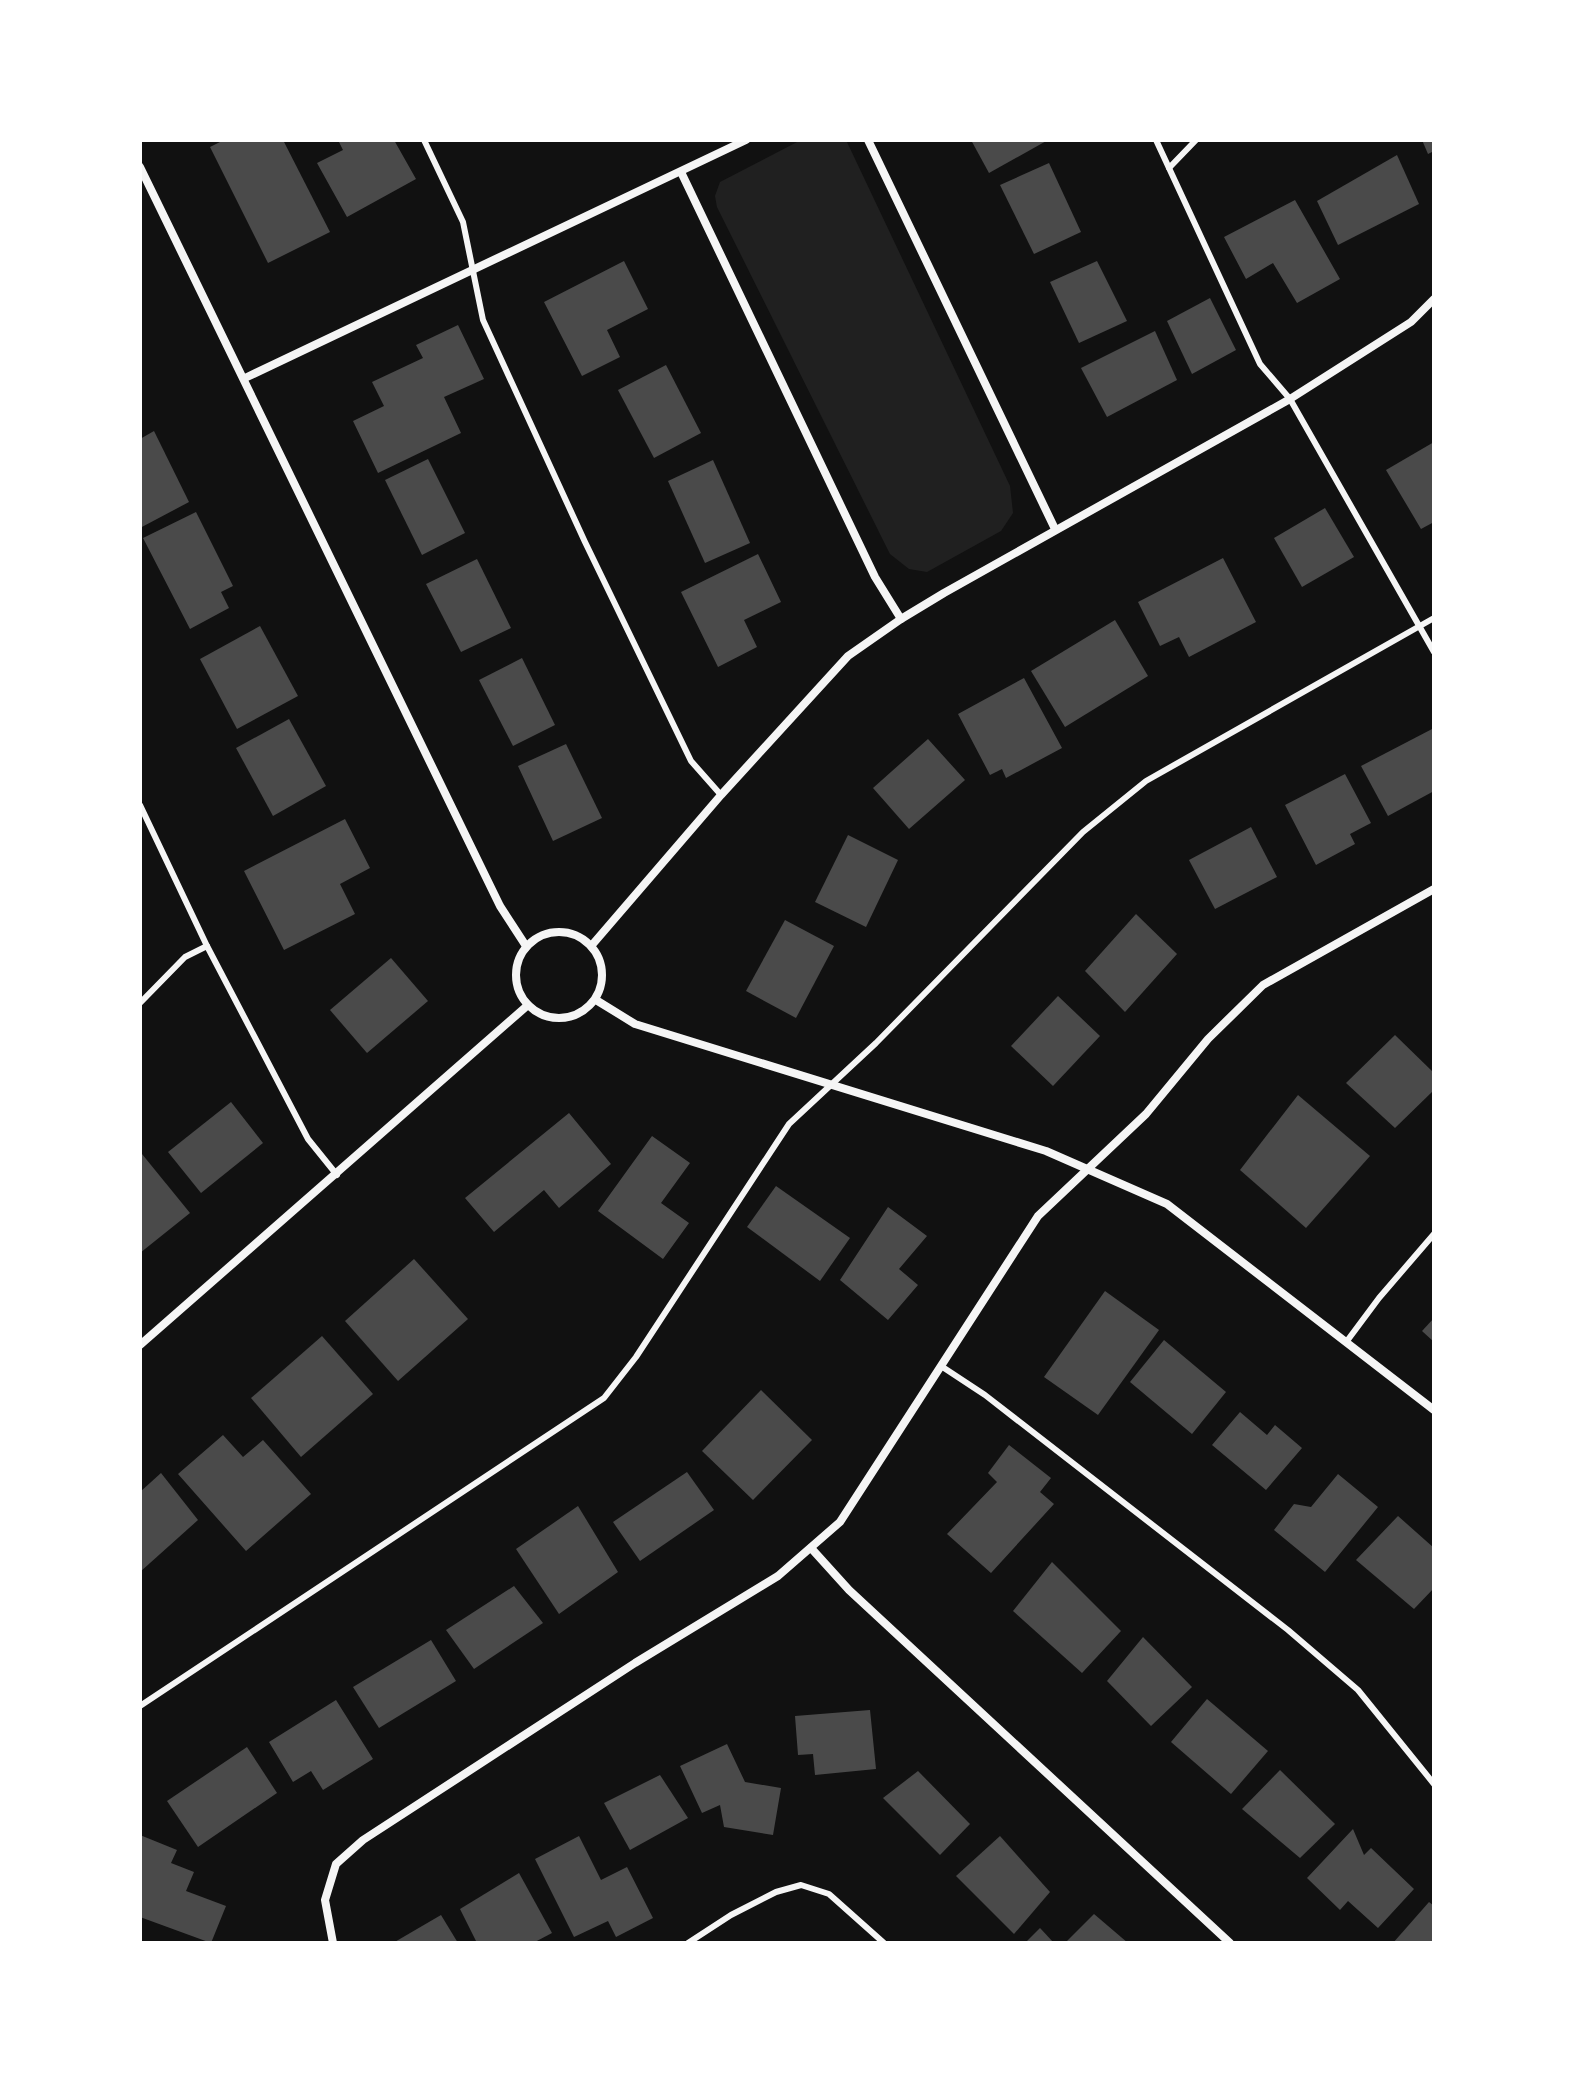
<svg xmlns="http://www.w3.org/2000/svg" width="1574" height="2083" font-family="'Source Sans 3',sans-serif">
<rect width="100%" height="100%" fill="#111"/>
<path fill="#202020" d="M801,140H846L1010,486L1013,513L1001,531L927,572L909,569L890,554L717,207L715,196L720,182Z"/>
<g fill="#4a4a4a">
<path d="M224,140H283L330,232L268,263L210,147Z"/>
<path d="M338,140H394L416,179L347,217L317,163L343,150Z"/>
<path d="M971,140H1048L989,173Z"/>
<path d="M1422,140H1434V151L1428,154Z"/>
<path d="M1397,155L1419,204L1338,245L1317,201Z"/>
<path d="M1049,163L1081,232L1034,254L1000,185Z"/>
<path d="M1295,200L1340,279L1297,303L1273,263L1246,279L1224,237Z"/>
<path d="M624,261L648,309L607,330L620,357L582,376L544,302Z"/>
<path d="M1097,261L1127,321L1079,343L1050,282Z"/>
<path d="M1210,298L1236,350L1192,374L1167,321Z"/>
<path d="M458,325L484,379L444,397L461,433L378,473L353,421L384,406L372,382L423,358L416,345Z"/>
<path d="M1155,331L1177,380L1107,417L1081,368Z"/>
<path d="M666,365L701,433L654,458L618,390Z"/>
<path d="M154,431L189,502L140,528V439Z"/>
<path d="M1434,442V522L1421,529L1386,470Z"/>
<path d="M428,459L465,533L422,555L385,480Z"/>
<path d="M713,460L750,543L705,563L668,481Z"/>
<path d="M1325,508L1354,557L1302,587L1274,538Z"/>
<path d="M196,512L233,586L221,592L229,608L190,629L143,538Z"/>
<path d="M758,554L781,602L744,620L757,647L718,667L681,592Z"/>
<path d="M1223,558L1256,622L1189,657L1179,637L1160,646L1138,602Z"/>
<path d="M477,559L511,628L461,652L426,584Z"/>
<path d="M1115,620L1148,676L1065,727L1031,671Z"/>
<path d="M260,626L298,696L237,729L200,659Z"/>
<path d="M522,658L555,725L513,746L479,680Z"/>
<path d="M1024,678L1062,748L1006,778L1002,769L990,775L958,714Z"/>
<path d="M289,719L326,786L273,816L236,748Z"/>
<path d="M1434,728V791L1388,816L1361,766Z"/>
<path d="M928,739L965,780L909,829L873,788Z"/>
<path d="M566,744L602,818L553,841L518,766Z"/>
<path d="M1345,774L1371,823L1350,834L1355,844L1316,865L1285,805Z"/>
<path d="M345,819L370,868L340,884L355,914L284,950L244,871Z"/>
<path d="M1251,827L1277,877L1215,909L1189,860Z"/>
<path d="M848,835L898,860L866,927L815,902Z"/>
<path d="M1136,914L1177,954L1125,1012L1085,971Z"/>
<path d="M785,920L834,946L796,1018L746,991Z"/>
<path d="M391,958L428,1001L367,1053L330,1010Z"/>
<path d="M1058,996L1100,1036L1053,1086L1011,1046Z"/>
<path d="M1395,1035L1434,1073V1090L1395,1128L1346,1083Z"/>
<path d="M1298,1095L1370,1156L1306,1228L1240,1170Z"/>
<path d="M231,1102L263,1143L201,1193L168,1152Z"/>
<path d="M569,1113L611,1164L559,1208L544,1190L494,1232L465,1198Z"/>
<path d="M652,1136L690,1163L661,1203L689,1223L663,1259L598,1211Z"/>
<path d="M142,1154L190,1213L140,1253V1156Z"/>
<path d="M776,1186L850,1238L820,1281L747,1227Z"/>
<path d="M888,1207L927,1236L899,1269L918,1285L888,1320L840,1280Z"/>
<path d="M414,1259L468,1319L398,1381L345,1321Z"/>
<path d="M1105,1291L1159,1330L1098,1415L1044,1377Z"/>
<path d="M1434,1318V1342L1422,1331Z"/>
<path d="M322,1336L373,1394L301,1457L251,1398Z"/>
<path d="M1164,1340L1226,1392L1192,1434L1130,1382Z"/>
<path d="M761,1390L812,1440L753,1500L702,1451Z"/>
<path d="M1240,1412L1267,1435L1275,1425L1302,1448L1266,1490L1212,1445Z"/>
<path d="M223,1435L243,1457L263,1440L311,1494L246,1551L178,1474Z"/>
<path d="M1009,1445L1051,1478L1040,1492L1054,1504L991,1573L947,1534L997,1482L988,1473Z"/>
<path d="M687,1472L714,1510L640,1561L613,1522Z"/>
<path d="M161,1473L198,1520L140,1572V1492Z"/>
<path d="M1338,1474L1378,1507L1325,1572L1274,1530L1294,1504L1311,1507Z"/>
<path d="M578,1506L618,1572L559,1614L516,1549Z"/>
<path d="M1398,1516L1434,1548V1588L1414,1609L1356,1560Z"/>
<path d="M1052,1562L1121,1631L1082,1673L1013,1611Z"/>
<path d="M514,1586L543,1623L474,1669L446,1630Z"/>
<path d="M1143,1637L1192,1687L1151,1726L1107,1681Z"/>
<path d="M431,1640L456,1681L379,1728L353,1687Z"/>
<path d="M1207,1699L1268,1751L1231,1794L1171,1742Z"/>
<path d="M336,1700L373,1759L323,1790L311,1771L293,1782L269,1742Z"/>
<path d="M870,1710L876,1769L815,1775L813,1754L798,1755L795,1716Z"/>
<path d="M727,1744L745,1782L781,1788L773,1835L724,1827L720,1805L702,1813L680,1766Z"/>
<path d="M247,1747L277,1793L198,1847L167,1801Z"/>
<path d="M1280,1770L1335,1824L1300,1858L1242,1809Z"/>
<path d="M918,1771L970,1824L940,1855L883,1798Z"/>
<path d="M660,1775L688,1818L630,1850L604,1803Z"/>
<path d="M1353,1829L1364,1855L1371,1848L1414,1889L1378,1928L1348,1901L1340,1910L1307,1878Z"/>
<path d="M140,1835L177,1850L171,1863L194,1872L186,1891L226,1906L211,1943L140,1917Z"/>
<path d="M579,1836L601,1880L627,1867L653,1918L616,1937L608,1921L574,1937L535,1859Z"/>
<path d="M1000,1836L1050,1892L1014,1934L956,1876Z"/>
<path d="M519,1873L552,1933L533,1943H477L460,1909Z"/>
<path d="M1429,1902L1434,1906V1943H1393Z"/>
<path d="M1094,1914L1128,1943H1065Z"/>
<path d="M441,1915L458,1943H393Z"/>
<path d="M1040,1928L1054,1943H1025Z"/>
</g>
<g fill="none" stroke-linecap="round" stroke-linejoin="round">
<g stroke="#f5f5f5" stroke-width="6">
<path d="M424,140L463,222L483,320L585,542L691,761L721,795"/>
<path d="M1156,140L1169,168L1196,140"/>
<path d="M1169,168L1260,364L1290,399L1434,652"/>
<path d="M140,805L207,946L308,1139L337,1175"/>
<path d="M140,1003L185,957L207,946"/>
<path d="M1347,1341L1379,1298L1434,1234"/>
<path d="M941,1366L985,1395L1288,1630L1358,1690L1434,1784"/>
<path d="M140,1706L604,1398L636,1357L789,1124L876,1043L1083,832L1146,781L1434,618"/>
<path d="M688,1943L731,1915L776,1892L801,1885L829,1894L884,1943"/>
</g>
<g stroke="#f5f5f5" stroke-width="8">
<path d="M868,140L1055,529"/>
<path d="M140,167L500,906L526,946"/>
<path d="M681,172L875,577L901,619"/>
<path d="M245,378L746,140"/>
<circle cx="559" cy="975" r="43"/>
<path d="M592,945L721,795L848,656L901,619L944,593L1290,399L1411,322L1434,299"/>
<path d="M596,1000L635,1024L1046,1151L1167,1204L1434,1410"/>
<path d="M140,1345L528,1005"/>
<path d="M811,1548L849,1590L1230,1943"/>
<path d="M333,1943L325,1900L336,1864L363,1840L635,1663L778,1576L840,1522L1038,1216L1146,1114L1208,1039L1263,985L1434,889"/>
</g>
</g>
<rect width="1574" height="2083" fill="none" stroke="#ffffff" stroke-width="284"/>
</svg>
